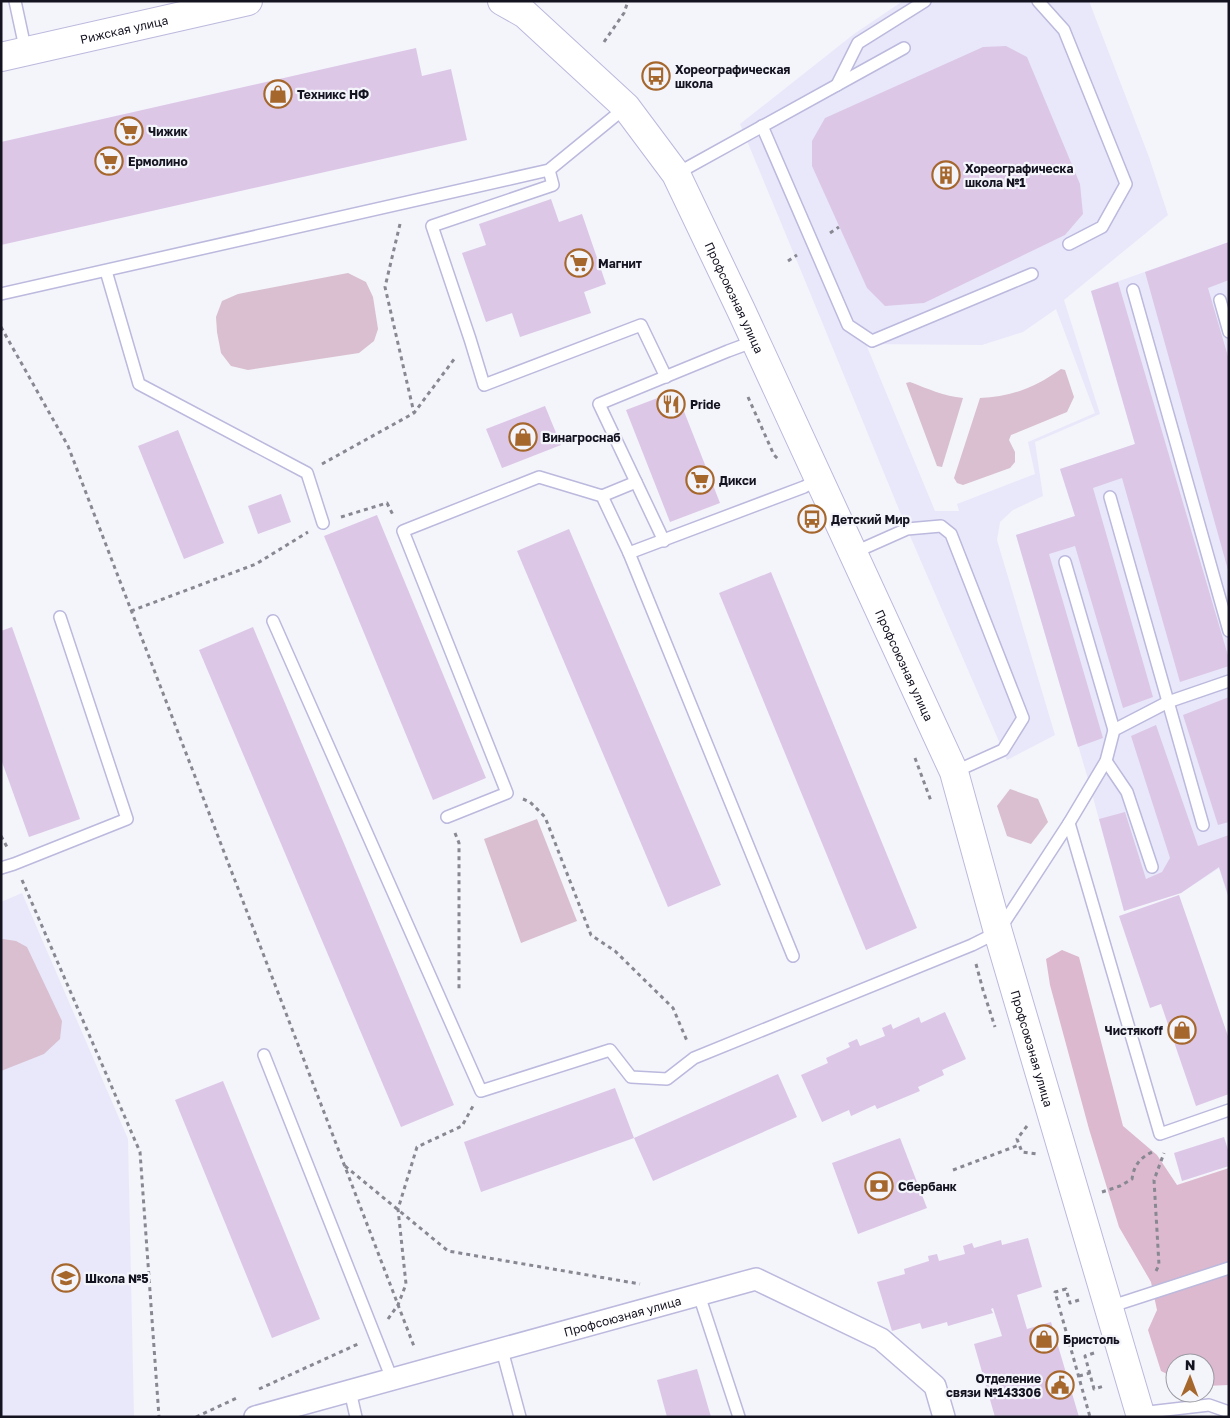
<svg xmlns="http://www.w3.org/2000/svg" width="1230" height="1418" font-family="'Golos Text',sans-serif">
<rect width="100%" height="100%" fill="#f4f4fb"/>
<g fill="#e9e8fa" fill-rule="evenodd">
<path d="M903,1H1089L1149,157L1168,215L1064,300L1100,414L1035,442L1043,496L1013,510L1000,522L997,540L1055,735L1007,760L907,529L806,283L740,124L854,34ZM1056,309L1095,413L1028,442L1035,474L957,504L959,511H935L866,344L982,345L1023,332Z"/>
<path d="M1229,242V900L1219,868L1181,893L1124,911L1088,779L1016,535L1075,516L1060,469L1135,444L1091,291Z"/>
<path d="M22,893L128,1139L134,1417H1V902Z"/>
</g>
<g fill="#d9bfcf">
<path d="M348,273L366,282L373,297L378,329L374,341L359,353L248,370L231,366L221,353L217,332L216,317L222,301L238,294Z"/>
<path d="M1061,369L1065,370L1074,397L1067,412L1011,435L1009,440L1015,452V462L1010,468L963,485L957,483L954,478L980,398C1011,397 1036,387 1061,369Z"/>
<path d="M910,382C928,389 944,396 963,398L942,467L937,466L906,383Z"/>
<path d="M1010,789L1038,799L1048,822L1031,844L1007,836L997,806Z"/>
<path d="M537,819L577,921L521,943L484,839Z"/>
<path d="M3,939L16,941L27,947L62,1021L60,1039L44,1054L1,1071V940Z"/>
</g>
<path fill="#dcb9ce" d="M1062,950L1079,957L1123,1126L1157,1155L1177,1185L1229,1168V1385L1205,1386V1363H1175V1378L1161,1371L1148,1330L1157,1310L1151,1282L1119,1227L1089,1129L1050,985L1046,959Z"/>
<g fill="#dcc7e7">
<path d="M1006,46L1027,57L1080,184L1083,214L1065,235L924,303L885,306L867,288L812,166V141L825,118L983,47Z"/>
<path d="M416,48L422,76L451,69L467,140L1,245V142Z"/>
<path d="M551,199L559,222L582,214L606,284L584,292L591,313L520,337L512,313L486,322L462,253L486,245L479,224Z"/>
<path d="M1229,242V280L1208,288L1229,360L1228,570L1145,272Z"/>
<path d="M1118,282L1229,659V666L1180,682L1122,478L1093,488L1153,697L1123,708L1075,546L1049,554L1103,738L1078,747L1016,535L1075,516L1060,469L1135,444L1091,291Z"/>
<path d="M676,391L720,503L670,522L626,410Z"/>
<path d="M545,406L561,445L502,468L486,429Z"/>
<path d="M178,430L224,543L184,559L138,446Z"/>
<path d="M281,494L291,522L258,534L248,506Z"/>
<path d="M377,515L486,778L433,800L324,536Z"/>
<path d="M569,529L721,885L668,907L517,551Z"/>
<path d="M771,572L917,928L866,950L719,593Z"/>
<path d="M12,627L80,819L29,837L1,759V631Z"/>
<path d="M253,627L454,1105L401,1127L199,650Z"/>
<path d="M1229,697V822L1218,825L1183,715Z"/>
<path d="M1156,725L1198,846L1229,835V898L1219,867L1181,893L1124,911L1099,819L1125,812L1146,879L1162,872L1170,858L1131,736Z"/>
<path d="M1179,895L1229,1039V1094L1196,1106L1161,1004L1150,1008L1119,916Z"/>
<path d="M945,1012L966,1059L942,1070L944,1075L918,1087L920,1091L877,1109L875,1105L851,1116L849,1110L822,1122L801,1075L828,1063L826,1058L850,1047L848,1043L857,1039L860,1046L885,1036L882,1028L891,1024L893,1029L919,1017L921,1023Z"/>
<path d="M778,1074L797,1117L653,1181L634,1138L481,1192L464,1142L615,1088L634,1138Z"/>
<path d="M223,1081L320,1319L272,1338L175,1100Z"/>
<path d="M1224,1137L1229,1153V1166L1182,1181L1174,1153Z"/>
<path d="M900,1138L927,1208L858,1234L832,1163Z"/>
<path d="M1028,1238L1042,1287L1017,1295L1027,1329L1051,1322L1079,1417H995L974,1344L1002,1336L993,1308L991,1309L993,1313L948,1326L947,1322L922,1329L920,1323L892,1331L877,1282L905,1274L904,1269L929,1261L928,1256L937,1254L939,1261L965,1254L963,1246L972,1243L974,1248L1001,1240L1002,1245Z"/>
<path d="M697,1369L711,1417H667L657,1380Z"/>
</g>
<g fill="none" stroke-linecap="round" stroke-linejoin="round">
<g stroke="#bbb9dd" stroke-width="14">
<g id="lane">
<path d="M15,1L26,52"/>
<path d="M1038,1L1064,30L1126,184L1102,227L1069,244"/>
<path d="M837,85L858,43L925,1"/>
<path d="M762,126L848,325L872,341L1032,274"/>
<path d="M549,170L553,185L432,226L470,339L484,385L641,325L666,377"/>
<path d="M676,174L904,48"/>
<path d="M106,271L139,384L307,473L323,523"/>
<path d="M1133,290L1229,631"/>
<path d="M1,294L549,170L626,107"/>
<path d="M1220,300L1229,332"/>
<path d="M602,496L636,482"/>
<path d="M1110,497L1203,825"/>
<path d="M664,541L599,404L728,351L755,341"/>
<path d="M853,553L907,529L941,526L951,534L1023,718L1003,750L954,772"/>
<path d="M1065,562L1114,730"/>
<path d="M273,621L481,1091L610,1050L631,1077L667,1079L694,1058L972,945L998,932L1069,823L1106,761L1114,730L1168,702L1229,681"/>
<path d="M1106,761L1127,792L1152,867"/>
<path d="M447,817L507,793L403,531L539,477L602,496L629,553"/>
<path d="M1069,823L1160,1134L1229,1110"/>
<path d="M1,868L14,864L127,819L60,617"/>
<path d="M793,956L629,553L804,487L819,479"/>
<path d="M264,1055L392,1379"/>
<path d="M699,1295L739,1417"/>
<path d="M1109,1307L1229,1268"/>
<path d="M502,1350L520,1417"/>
<path d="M350,1391L356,1417"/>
<path d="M1140,1413L1209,1405L1229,1412"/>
</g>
</g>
<g stroke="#bbb9dd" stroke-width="24">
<g id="street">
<path id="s1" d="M255,1417L756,1279L881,1339L935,1386L944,1417"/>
</g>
</g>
<g stroke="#bbb9dd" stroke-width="30">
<g id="secondary">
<path id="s2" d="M502,1L525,14L626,107L676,174L741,310L954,772L998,932L1141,1417"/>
<path id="s3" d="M1,57L248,1"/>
</g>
</g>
<g stroke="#888892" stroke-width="3" stroke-dasharray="4 4" stroke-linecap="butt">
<path d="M604,42L624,13L628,1"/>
<path d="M400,224L385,287L414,413"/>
<path d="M830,233L839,227"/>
<path d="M788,261L797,255"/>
<path d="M1,327L68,446L415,1349"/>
<path d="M748,397L774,455L778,459"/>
<path d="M322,464L414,413L455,358"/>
<path d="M341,517L387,503L393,515"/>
<path d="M131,611L256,564L308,532"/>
<path d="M915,758L931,801"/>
<path d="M523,799L530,802L545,817L591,935L615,951L673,1008L687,1041"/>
<path d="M455,833L459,843V990"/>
<path d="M1,836L7,847"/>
<path d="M22,880L140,1152L159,1417"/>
<path d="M976,964L983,990L995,1027"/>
<path d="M1027,1126L1017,1139L1022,1152L1037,1154"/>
<path d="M345,1166L448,1251L640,1284"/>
<path d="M953,1170L1019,1145"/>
<path d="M1102,1192L1120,1186L1132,1179C1134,1165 1140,1158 1152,1152"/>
<path d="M1156,1271L1159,1265L1154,1180L1164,1153"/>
<path d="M1079,1300L1070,1303L1066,1289L1055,1292L1090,1417"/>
<path d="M388,1319L398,1305L406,1284L398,1209L417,1147L462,1126L473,1106"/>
<path d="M1094,1353L1085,1356L1094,1389L1104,1386"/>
<path d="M1079,1376L1090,1373"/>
<path d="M259,1389L358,1344"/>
<path d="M196,1417L239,1397"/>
</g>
<use href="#lane" stroke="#fff" stroke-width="11"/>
<use href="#street" stroke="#fff" stroke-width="21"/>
<use href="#secondary" stroke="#fff" stroke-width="28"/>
</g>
<defs>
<g id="bus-ring" transform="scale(1.4375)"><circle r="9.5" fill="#f4f4fb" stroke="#a6672d" stroke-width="1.5"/><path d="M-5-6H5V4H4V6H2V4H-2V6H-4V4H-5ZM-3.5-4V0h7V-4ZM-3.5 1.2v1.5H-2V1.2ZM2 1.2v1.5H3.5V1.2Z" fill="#a6672d"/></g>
<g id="shop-ring" transform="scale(1.4375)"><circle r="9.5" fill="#f4f4fb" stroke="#a6672d" stroke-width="1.5"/><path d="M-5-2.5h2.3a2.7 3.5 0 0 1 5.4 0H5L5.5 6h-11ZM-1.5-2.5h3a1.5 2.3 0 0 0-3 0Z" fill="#a6672d"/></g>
<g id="supermarket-ring" transform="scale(1.4375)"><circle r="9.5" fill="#f4f4fb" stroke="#a6672d" stroke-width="1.5"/><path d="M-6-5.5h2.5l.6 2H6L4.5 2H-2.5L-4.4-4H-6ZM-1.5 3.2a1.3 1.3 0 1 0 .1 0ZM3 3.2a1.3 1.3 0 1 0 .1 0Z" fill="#a6672d"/></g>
<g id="building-ring" transform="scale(1.4375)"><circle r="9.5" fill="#f4f4fb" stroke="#a6672d" stroke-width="1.5"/><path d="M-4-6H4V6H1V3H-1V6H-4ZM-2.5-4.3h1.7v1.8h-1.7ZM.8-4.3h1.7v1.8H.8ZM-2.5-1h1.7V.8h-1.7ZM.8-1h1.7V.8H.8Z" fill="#a6672d"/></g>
<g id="restaurant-ring" transform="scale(1.4375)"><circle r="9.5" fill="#f4f4fb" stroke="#a6672d" stroke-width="1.5"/><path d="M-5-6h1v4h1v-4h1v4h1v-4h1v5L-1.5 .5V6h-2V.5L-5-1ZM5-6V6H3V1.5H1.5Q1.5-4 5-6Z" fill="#a6672d"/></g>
<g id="bank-ring" transform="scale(1.4375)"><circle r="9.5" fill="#f4f4fb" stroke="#a6672d" stroke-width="1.5"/><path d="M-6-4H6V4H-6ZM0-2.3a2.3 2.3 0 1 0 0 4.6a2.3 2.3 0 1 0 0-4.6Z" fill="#a6672d"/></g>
<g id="school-ring" transform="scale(1.4375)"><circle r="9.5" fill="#f4f4fb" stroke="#a6672d" stroke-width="1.5"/><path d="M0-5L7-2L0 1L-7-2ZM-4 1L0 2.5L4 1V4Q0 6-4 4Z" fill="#a6672d"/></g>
<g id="civic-ring" transform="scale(1.4375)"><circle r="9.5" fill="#f4f4fb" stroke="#a6672d" stroke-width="1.5"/><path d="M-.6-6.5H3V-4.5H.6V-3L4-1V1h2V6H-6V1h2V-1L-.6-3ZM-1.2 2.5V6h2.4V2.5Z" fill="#a6672d"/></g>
</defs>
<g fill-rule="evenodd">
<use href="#bus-ring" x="656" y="76"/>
<use href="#shop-ring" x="278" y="94"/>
<use href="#supermarket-ring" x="129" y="131"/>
<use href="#supermarket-ring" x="109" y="161"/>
<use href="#building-ring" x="946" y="175"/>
<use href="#supermarket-ring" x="579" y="263"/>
<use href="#restaurant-ring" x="671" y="404"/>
<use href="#shop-ring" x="523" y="437"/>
<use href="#supermarket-ring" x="700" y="480"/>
<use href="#bus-ring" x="812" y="519"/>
<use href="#shop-ring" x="1182" y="1030"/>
<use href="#bank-ring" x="879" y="1186"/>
<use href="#school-ring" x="66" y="1278"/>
<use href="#shop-ring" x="1044" y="1339"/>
<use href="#civic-ring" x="1060" y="1385"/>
</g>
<g text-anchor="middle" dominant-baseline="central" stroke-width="4.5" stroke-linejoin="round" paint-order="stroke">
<g font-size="12" fill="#141320" stroke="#f4f4fb">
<text stroke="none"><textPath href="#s3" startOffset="126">Рижская улица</textPath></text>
<text stroke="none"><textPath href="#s2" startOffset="384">Профсоюзная улица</textPath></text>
<text stroke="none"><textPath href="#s2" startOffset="789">Профсоюзная улица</textPath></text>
<text stroke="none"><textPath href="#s2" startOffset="1194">Профсоюзная улица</textPath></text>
<text stroke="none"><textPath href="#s1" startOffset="381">Профсоюзная улица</textPath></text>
</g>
<g font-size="12" font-weight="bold" fill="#141320" stroke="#f4f4fb" text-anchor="start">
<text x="675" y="69">Хореографическая<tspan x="675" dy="14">школа</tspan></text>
<text x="297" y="94">Техникс НФ</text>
<text x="148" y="131">Чижик</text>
<text x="128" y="161">Ермолино</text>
<text x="965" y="168">Хореографическа<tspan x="965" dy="14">школа №1</tspan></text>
<text x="598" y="263">Магнит</text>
<text x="690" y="404">Pride</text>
<text x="542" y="437">Винагроснаб</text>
<text x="719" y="480">Дикси</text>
<text x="831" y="519">Детский Мир</text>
<text x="1163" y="1030" text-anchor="end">Чистякоff</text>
<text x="898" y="1186">Сбербанк</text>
<text x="85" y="1278">Школа №5</text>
<text x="1063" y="1339">Бристоль</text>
<text x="1041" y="1378" text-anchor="end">Отделение<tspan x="1041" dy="14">связи №143306</tspan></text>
</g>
</g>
<rect width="1230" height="1418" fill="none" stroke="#141320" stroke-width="5"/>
<g transform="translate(1190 1378) rotate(1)"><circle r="24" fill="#f4f4fb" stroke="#9a9aa3"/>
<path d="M0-4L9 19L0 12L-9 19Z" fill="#a6672d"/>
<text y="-8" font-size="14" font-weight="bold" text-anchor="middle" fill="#141320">N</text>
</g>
</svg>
